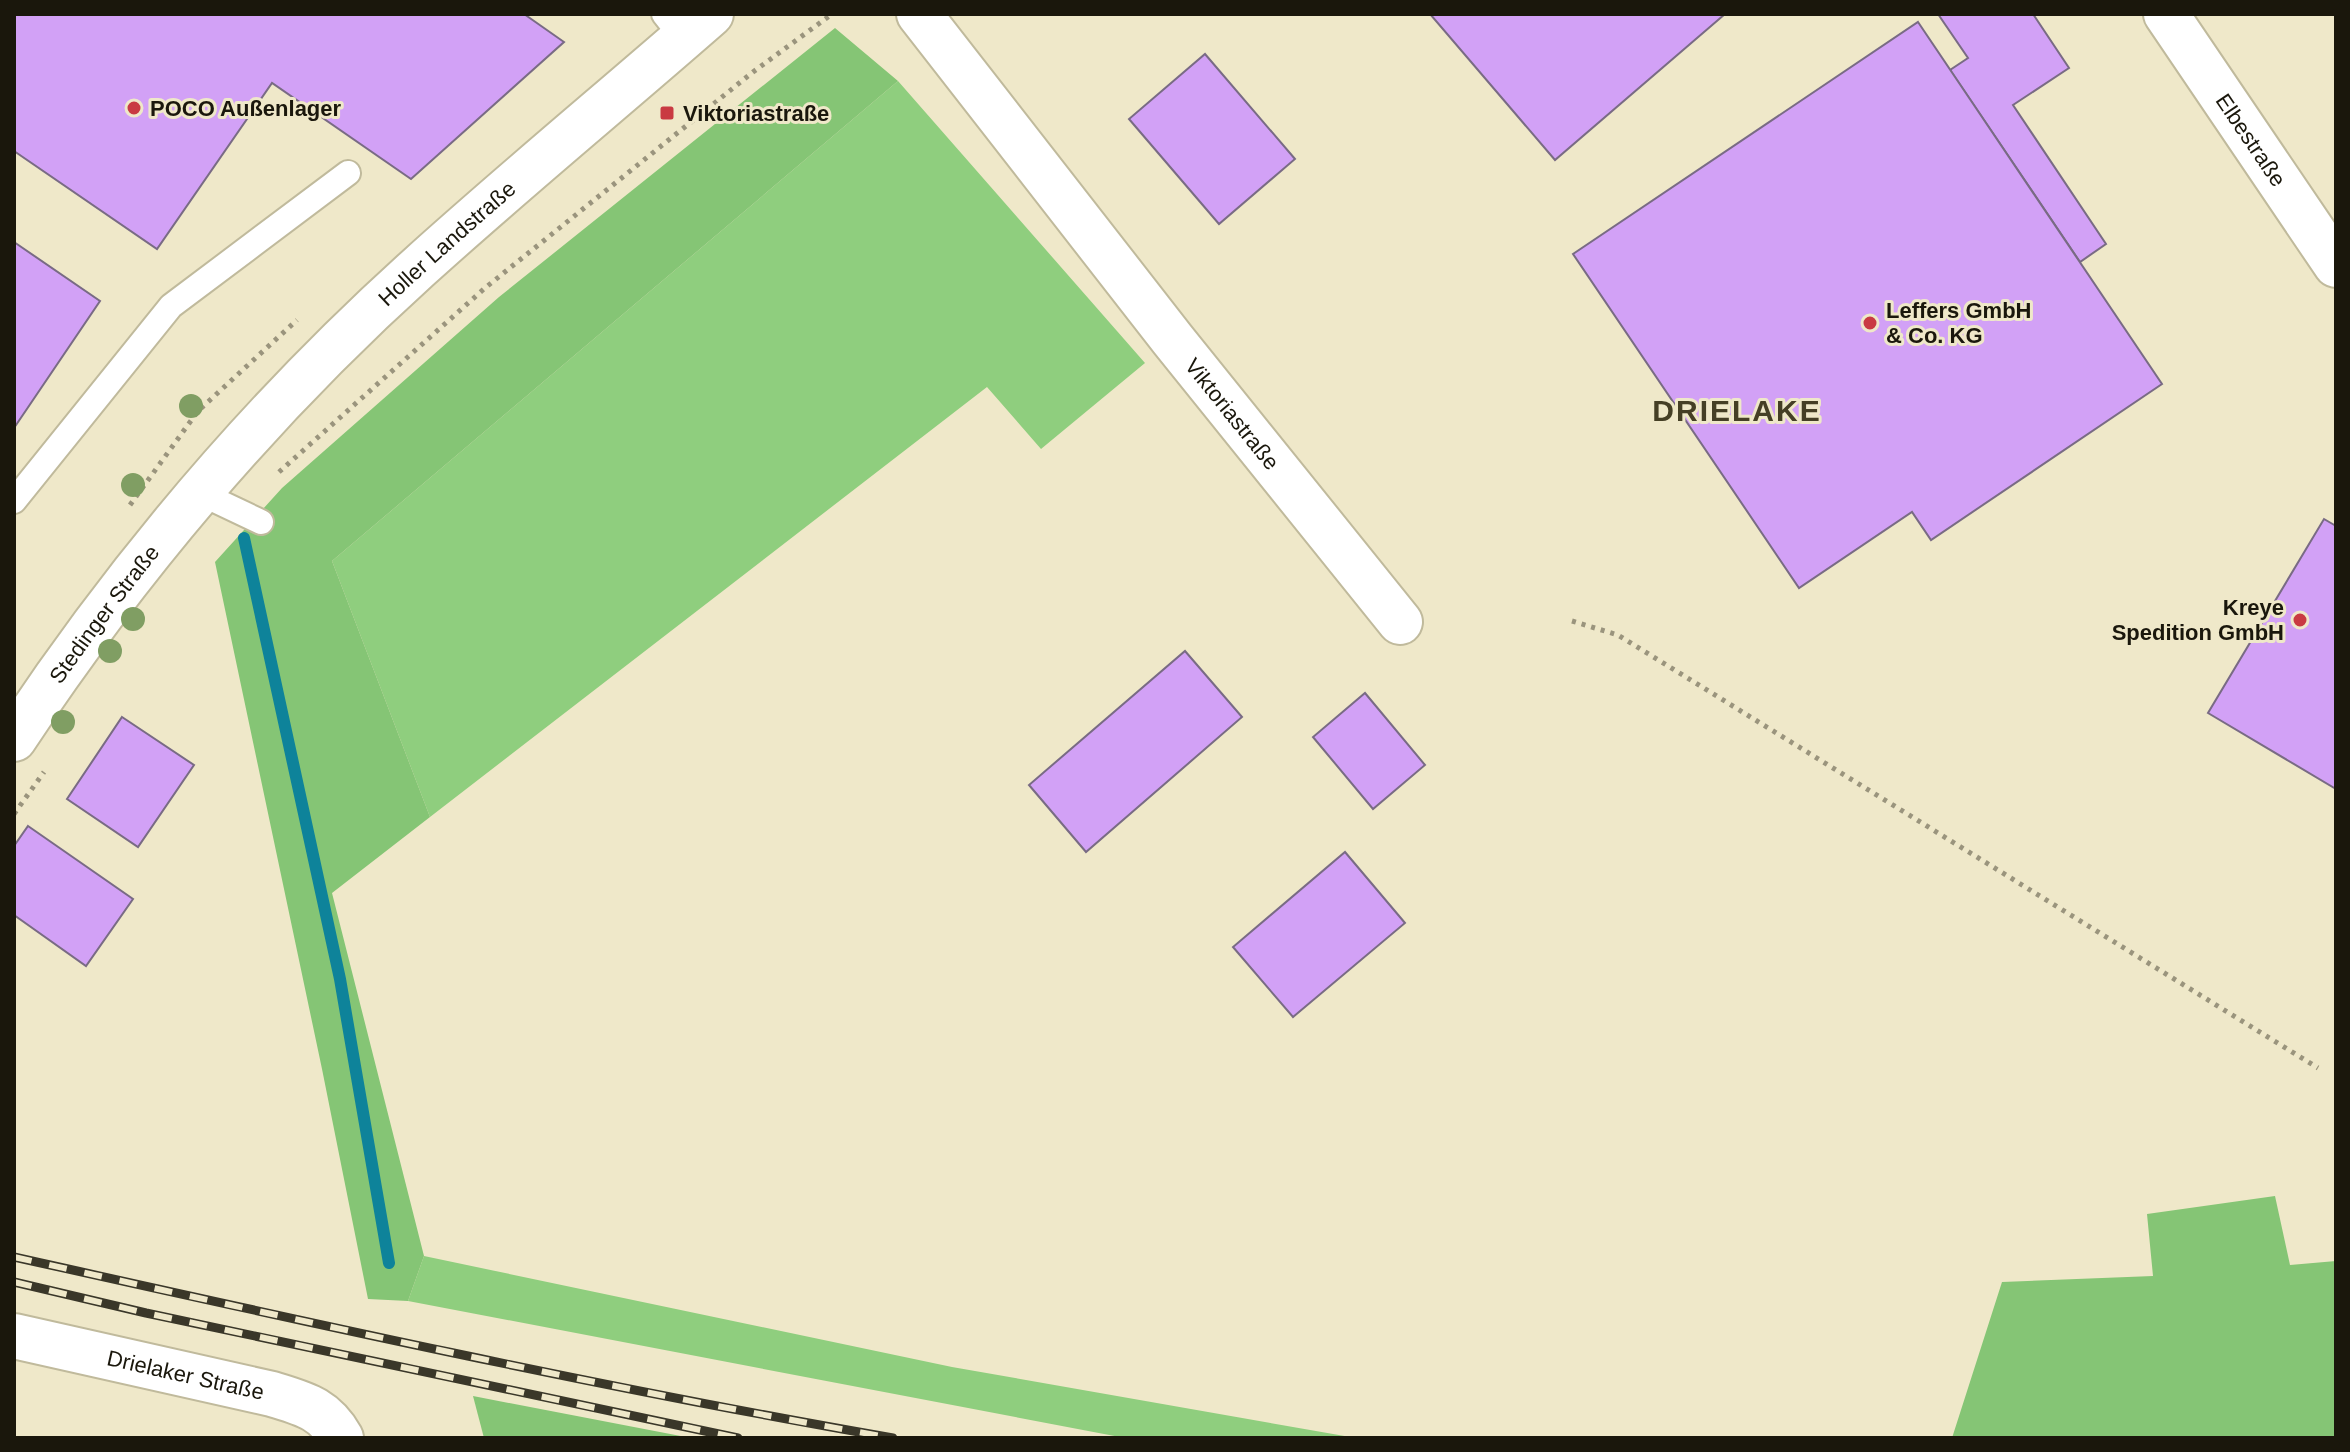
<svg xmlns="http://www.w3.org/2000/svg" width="2350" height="1452" font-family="Helvetica,sans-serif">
<rect width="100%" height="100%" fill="#efe8c9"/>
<g fill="#8fce7e">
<path d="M898,81L1145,363L1041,449L987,387L430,817L332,561Z"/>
<path d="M424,1256L952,1367L1356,1438H1125L408,1301Z"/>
</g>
<g fill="#85c575">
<path d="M835,28L898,81L332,561L430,817L332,893L424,1256L408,1301L368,1299L322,1069L215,562L282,488L499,297Z"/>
<path d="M2275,1196L2290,1265L2336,1261V1438H1952L2002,1282L2153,1276L2147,1214Z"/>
<path d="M473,1396L691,1438H484Z"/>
</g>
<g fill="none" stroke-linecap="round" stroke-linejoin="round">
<path stroke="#0e839a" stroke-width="12" d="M244,538L340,979L389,1263"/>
</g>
<g fill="#d2a1f6" stroke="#796b84" stroke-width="2">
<path d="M14,14H524L564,42L411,179L272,83L157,249L14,151Z"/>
<path d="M1430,14H1725L1555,160Z"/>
<path d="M1938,14H2033L2069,68L2013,105L2106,244L2080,262L1950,70L1968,58Z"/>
<path d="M1918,22L2162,384L1931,540L1912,512L1799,588L1573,254Z"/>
<path d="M1205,54L1295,159L1219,224L1129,119Z"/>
<path d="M14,242L100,301L14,428Z"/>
<path d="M2324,519L2336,526V789L2208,713Z"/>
<path d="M1185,651L1242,717L1086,852L1029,785Z"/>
<path d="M1365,693L1425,765L1373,809L1313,737Z"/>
<path d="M122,717L194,765L138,847L67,799Z"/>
<path d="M28,826L133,899L86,966L14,915V846Z"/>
<path d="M1345,852L1405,923L1293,1017L1233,947Z"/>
</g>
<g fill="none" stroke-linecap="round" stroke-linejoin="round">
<g stroke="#c0ba9c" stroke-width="28">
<g id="lane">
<path d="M664,14L683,38"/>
<path d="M200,493L261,522"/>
<path d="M14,501L171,306L348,173"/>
</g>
</g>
<g stroke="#c0ba9c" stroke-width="48">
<g id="street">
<path id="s1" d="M919,14L1173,340L1400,622"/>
<path id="s2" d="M2166,14L2336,265"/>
<path id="s3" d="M14,1336L272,1394C304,1404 324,1408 341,1438"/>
</g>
</g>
<g stroke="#c0ba9c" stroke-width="48">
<g id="secondary">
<path id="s4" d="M14,739C128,567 265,406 418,268C514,181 614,99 711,14"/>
</g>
</g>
<g stroke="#9a947d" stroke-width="5" stroke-dasharray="4 6" stroke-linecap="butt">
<path d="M279,472L485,288L753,72L832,14"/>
<path d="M130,505L198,411L297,320"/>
<path d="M1572,621L1618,635L2318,1068"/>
<path d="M14,814L44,772"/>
</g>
<use href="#lane" stroke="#fff" stroke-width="24"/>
<use href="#street" stroke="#fff" stroke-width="44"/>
<use href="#secondary" stroke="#fff" stroke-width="44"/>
<g stroke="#3a3729" stroke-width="9">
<g id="rail">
<path d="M14,1257C306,1322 598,1387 893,1438"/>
<path d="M14,1282L146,1313L738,1438"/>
</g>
</g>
<use href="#rail" stroke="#efe8c9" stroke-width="6" stroke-dasharray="18" stroke-linecap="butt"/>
</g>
<g fill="#809e63">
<circle cx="191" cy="406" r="12"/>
<circle cx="133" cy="485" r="12"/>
<circle cx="133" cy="619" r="12"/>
<circle cx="110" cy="651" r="12"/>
<circle cx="63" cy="722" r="12"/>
</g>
<g fill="#c93a42" stroke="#efe8c9" stroke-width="3">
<circle cx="134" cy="108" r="8"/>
<rect x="659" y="105" width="16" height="16" rx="4"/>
<circle cx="1870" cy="323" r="8"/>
<circle cx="2300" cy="620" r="8"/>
</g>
<g text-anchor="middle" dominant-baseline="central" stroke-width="6" stroke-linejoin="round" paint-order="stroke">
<g font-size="22" font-weight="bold" fill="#1a170c" stroke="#efe8c9" text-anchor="start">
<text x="150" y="108">POCO Außenlager</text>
<text x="683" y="113">Viktoriastraße</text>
<text x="1886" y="310">Leffers GmbH<tspan x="1886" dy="25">&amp; Co. KG</tspan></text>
<text x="2284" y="607" text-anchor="end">Kreye<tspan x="2284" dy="25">Spedition GmbH</tspan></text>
</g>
<g font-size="22" fill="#1a170c" stroke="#efe8c9">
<text stroke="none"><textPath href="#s2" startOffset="152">Elbestraße</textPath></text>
<text stroke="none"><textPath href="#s4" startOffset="660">Holler Landstraße</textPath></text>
<text stroke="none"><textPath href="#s1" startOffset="508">Viktoriastraße</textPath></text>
<text stroke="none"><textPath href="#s4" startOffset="154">Stedinger Straße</textPath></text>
<text stroke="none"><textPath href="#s3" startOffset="176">Drielaker Straße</textPath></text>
</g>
<g font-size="30" font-weight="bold" letter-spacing="2" fill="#453f25" stroke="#efe8c9">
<text x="1737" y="410">DRIELAKE</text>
</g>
</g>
<rect width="2350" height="1452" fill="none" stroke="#1a170c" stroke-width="32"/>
</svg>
